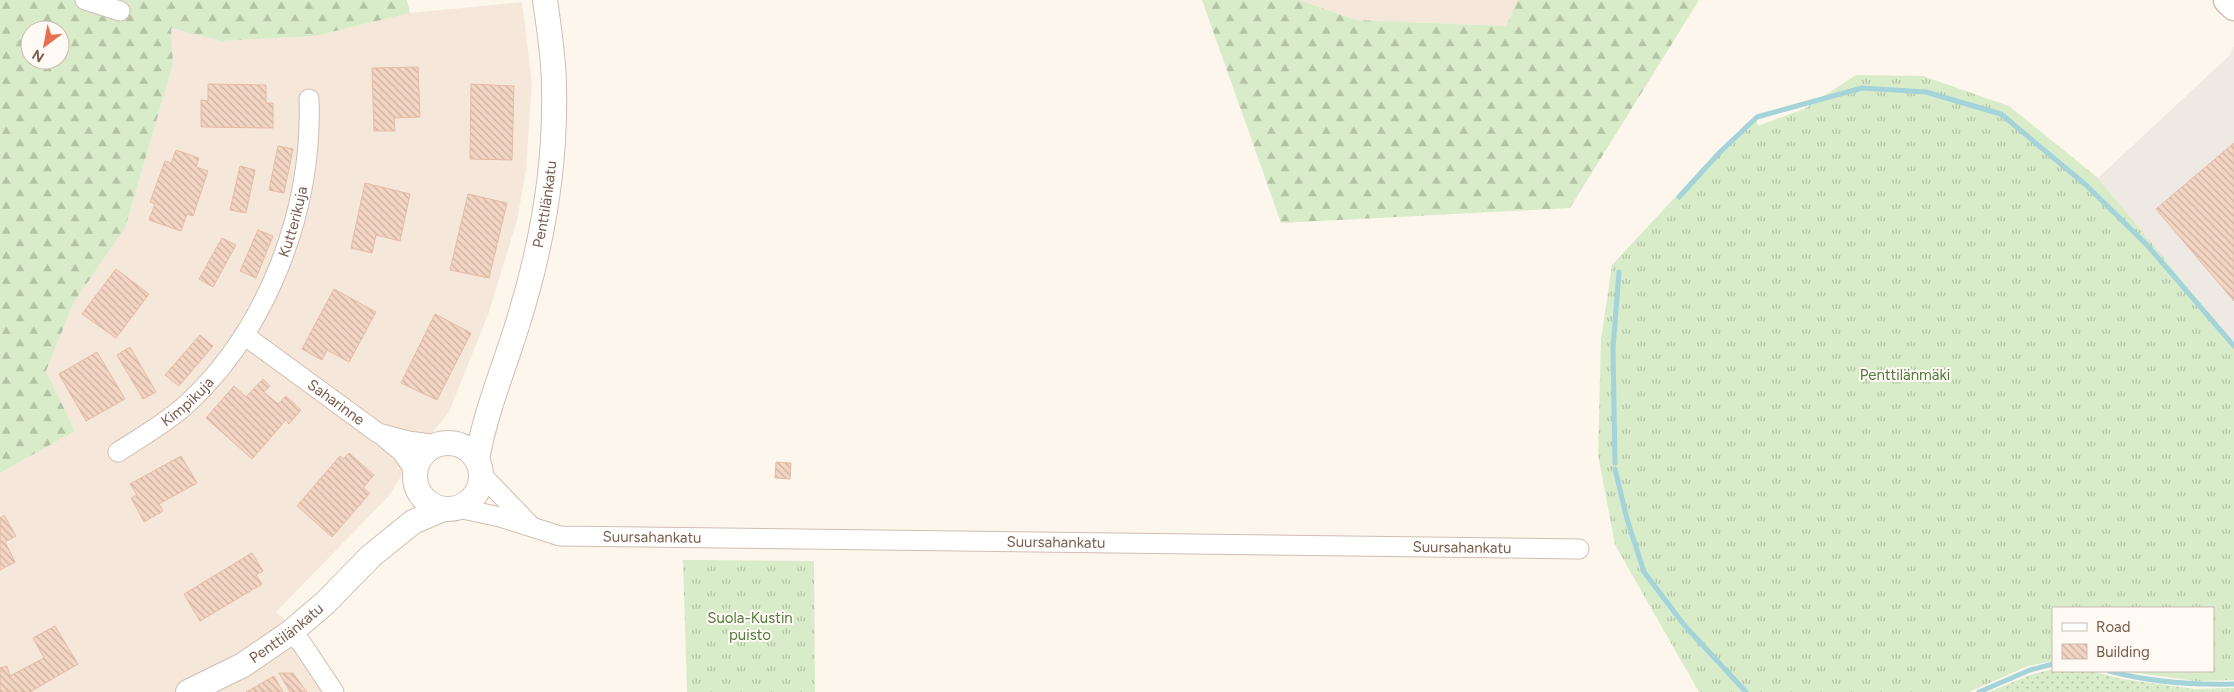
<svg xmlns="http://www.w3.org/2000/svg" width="2234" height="692" font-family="Figtree,sans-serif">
<defs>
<pattern id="grass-tufts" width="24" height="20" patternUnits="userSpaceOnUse" patternTransform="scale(1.25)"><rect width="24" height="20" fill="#d8ecc9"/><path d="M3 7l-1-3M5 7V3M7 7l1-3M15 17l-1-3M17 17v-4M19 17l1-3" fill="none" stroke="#b4c2a5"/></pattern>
<pattern id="forest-firs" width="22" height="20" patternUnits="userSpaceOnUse" patternTransform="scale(1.25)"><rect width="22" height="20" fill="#d8ecc9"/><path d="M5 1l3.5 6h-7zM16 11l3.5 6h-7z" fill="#b4c2a5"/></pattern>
<pattern id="garden-dots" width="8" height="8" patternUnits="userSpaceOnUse" patternTransform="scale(1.25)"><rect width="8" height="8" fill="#d8ecc9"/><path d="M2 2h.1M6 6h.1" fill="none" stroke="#b4c2a5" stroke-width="1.8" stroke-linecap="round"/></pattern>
<pattern id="building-back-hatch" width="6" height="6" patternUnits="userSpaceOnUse" patternTransform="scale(1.25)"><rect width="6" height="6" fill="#f3d5c3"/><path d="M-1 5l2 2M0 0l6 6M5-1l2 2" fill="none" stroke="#cab0a1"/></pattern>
</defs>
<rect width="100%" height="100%" fill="#fdf6ec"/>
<g fill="#f5e8da">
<path d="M1299,0H1518L1506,26L1356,20Z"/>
<path d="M522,2L532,83L526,171L517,220L489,312L449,412L416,453L388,497L276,612L320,651L337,692H0V473L75,431L46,371L74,302L125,228L173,64L171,28L221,41L315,36L410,13Z"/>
</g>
<path fill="#efe9e4" d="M2234,46V343L2098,178L2230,55Z"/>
<g fill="url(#grass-tufts)">
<path d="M1856,75L1923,76L2009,106L2098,178L2234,343V680L2196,681L2122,671H2213V608H2053V661L2028,666L1969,692H1699L1615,545L1598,455L1601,340L1612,265L1719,150L1756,116L1758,126L1804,109Z"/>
<path d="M683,560L814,561L815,692H687Z"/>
</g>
<g fill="url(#forest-firs)" fill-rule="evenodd">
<path d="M0,0H407L410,13L315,36L221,41L171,28L173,64L125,228L74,302L46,371L75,431L0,473ZM30,30H60V60H30Z"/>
<path d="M1202,0H1299L1356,20L1506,26L1518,0H1699L1570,208L1281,223Z"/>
</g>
<path fill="url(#garden-dots)" d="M2053,669V671H2091L2122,679L2195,689L2234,688V692H1989L2030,675Z"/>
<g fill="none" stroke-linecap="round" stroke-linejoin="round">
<g stroke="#a5d3da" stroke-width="5">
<path d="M1679,197L1720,152L1757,117L1862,88L1926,92L2001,114L2086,185L2147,245L2234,346"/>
<path d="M1615,463L1613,348L1619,272"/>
<path d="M1615,469L1627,519L1644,572L1685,626L1746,692"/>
<path d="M2109,671C2149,682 2192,685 2234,684"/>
<path d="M1979,692L2030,670L2053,664"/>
</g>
</g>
<g fill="url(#building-back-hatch)" stroke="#e6bba3">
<path d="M418,67L420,117L394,118L395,131H374L372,68Z"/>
<path d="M208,84L266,85V103H273V128L201,127V100L208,101Z"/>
<path d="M471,84L514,86L512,160L470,159Z"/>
<path d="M2234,143V301L2156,209Z"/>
<path d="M278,146L293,149L284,193L269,190Z"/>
<path d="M176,150L199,158L196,167L208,171L193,216L187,214L181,231L149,220L155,204L150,202L165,161L171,163Z"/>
<path d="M240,166L255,170L246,213L230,210Z"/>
<path d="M365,183L410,194L400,241L376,235L372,253L351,248Z"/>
<path d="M468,194L507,203L489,278L450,270Z"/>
<path d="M258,230L273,236L256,278L240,271Z"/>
<path d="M222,238L236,245L213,287L199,279Z"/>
<path d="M116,269L149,294L116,338L82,314Z"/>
<path d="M334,289L376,312L349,362L327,350L322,360L302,349Z"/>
<path d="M435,314L471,333L437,400L401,383Z"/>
<path d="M200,335L213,346L179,386L165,375Z"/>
<path d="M130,347L156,392L143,399L117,355Z"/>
<path d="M97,352L125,399L86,421L59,374Z"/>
<path d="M263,379L270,386L264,392L278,404L286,396L301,410L289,424L286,420L252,459L206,418L234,386L246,397Z"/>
<path d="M349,453L374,475L363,488L370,493L332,537L297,506L340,456L343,459Z"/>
<path d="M181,456L197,483L159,504L163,511L144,522L131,498L137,495L130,484Z"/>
<path d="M776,462L791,463L790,479L775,478Z"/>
<path d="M4,515L16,536L5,542L15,562L0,570V518Z"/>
<path d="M252,553L263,571L256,575L262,584L200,621L184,594Z"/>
<path d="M55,626L78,664L30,692H0V668L7,666L10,676L44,658L33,638Z"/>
<path d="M279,673H293L307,692H290Z"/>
<path d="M274,676L283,692H246Z"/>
</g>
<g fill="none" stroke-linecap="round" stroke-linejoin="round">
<g stroke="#d1beb0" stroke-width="21">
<g id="minor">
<path d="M85,0L120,11"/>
<path id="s1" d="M244,335L378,433L408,441L438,445"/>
<path d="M385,438L402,452L415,471"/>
<path id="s2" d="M118,452C141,437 166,423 187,404C268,329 313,209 309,99"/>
<path d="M481,474L530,525"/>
<path id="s3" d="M458,508L500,517L560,536L1579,549"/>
<path d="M291,632L302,644L334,692"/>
</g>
</g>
<g stroke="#d1beb0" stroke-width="26">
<g id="tertiary">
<circle cx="448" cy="476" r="33"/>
<path id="s4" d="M477,460C485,413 503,371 517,326C541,250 556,166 554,87C554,58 549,29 545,0"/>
<path id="s5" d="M188,692L243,665L291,632L325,603L371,556L413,522L443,509"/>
</g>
</g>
<g stroke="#d6c0b0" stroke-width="29">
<path id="secondary" d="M2227,0L2234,7"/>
</g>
<use href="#minor" stroke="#fff" stroke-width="19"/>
<use href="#tertiary" stroke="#fff" stroke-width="24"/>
<use href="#secondary" stroke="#fff" stroke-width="26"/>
</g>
<g text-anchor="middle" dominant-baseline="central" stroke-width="4" stroke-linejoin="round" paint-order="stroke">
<g font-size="15" fill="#7a5c4d" stroke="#fffaf3">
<text stroke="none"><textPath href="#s4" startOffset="265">Penttilänkatu</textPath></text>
<text stroke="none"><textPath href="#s2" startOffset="298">Kutterikuja</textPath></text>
<text stroke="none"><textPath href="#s2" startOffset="86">Kimpikuja</textPath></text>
<text stroke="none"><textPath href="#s1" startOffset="114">Saharinne</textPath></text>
<text stroke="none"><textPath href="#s3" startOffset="198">Suursahankatu</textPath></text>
<text stroke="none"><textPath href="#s3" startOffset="602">Suursahankatu</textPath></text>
<text stroke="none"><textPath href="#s3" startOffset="1008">Suursahankatu</textPath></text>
<text stroke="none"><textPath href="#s5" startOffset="115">Penttilänkatu</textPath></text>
</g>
<g font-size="15" fill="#537a41" stroke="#fffaf3">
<text x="1905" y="375">Penttilänmäki</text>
<text x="750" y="618">Suola-Kustin<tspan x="750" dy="17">puisto</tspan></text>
</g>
</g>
<rect x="2052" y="607" width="162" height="65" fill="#fffaf3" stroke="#cabbb1"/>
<rect x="2062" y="623" width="25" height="8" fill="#ffffff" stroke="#cabbb1"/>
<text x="2096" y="632" font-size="15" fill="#7a5c4d">Road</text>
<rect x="2062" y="644" width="25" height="15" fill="url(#building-back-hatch)" stroke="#cabbb1"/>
<text x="2096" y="657" font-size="15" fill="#7a5c4d">Building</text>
<g transform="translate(45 45) rotate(212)"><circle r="24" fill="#fffaf3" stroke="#cabbb1"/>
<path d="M0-4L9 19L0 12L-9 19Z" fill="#e76f51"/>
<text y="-8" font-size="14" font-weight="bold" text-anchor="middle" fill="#7a5c4d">N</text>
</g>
</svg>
